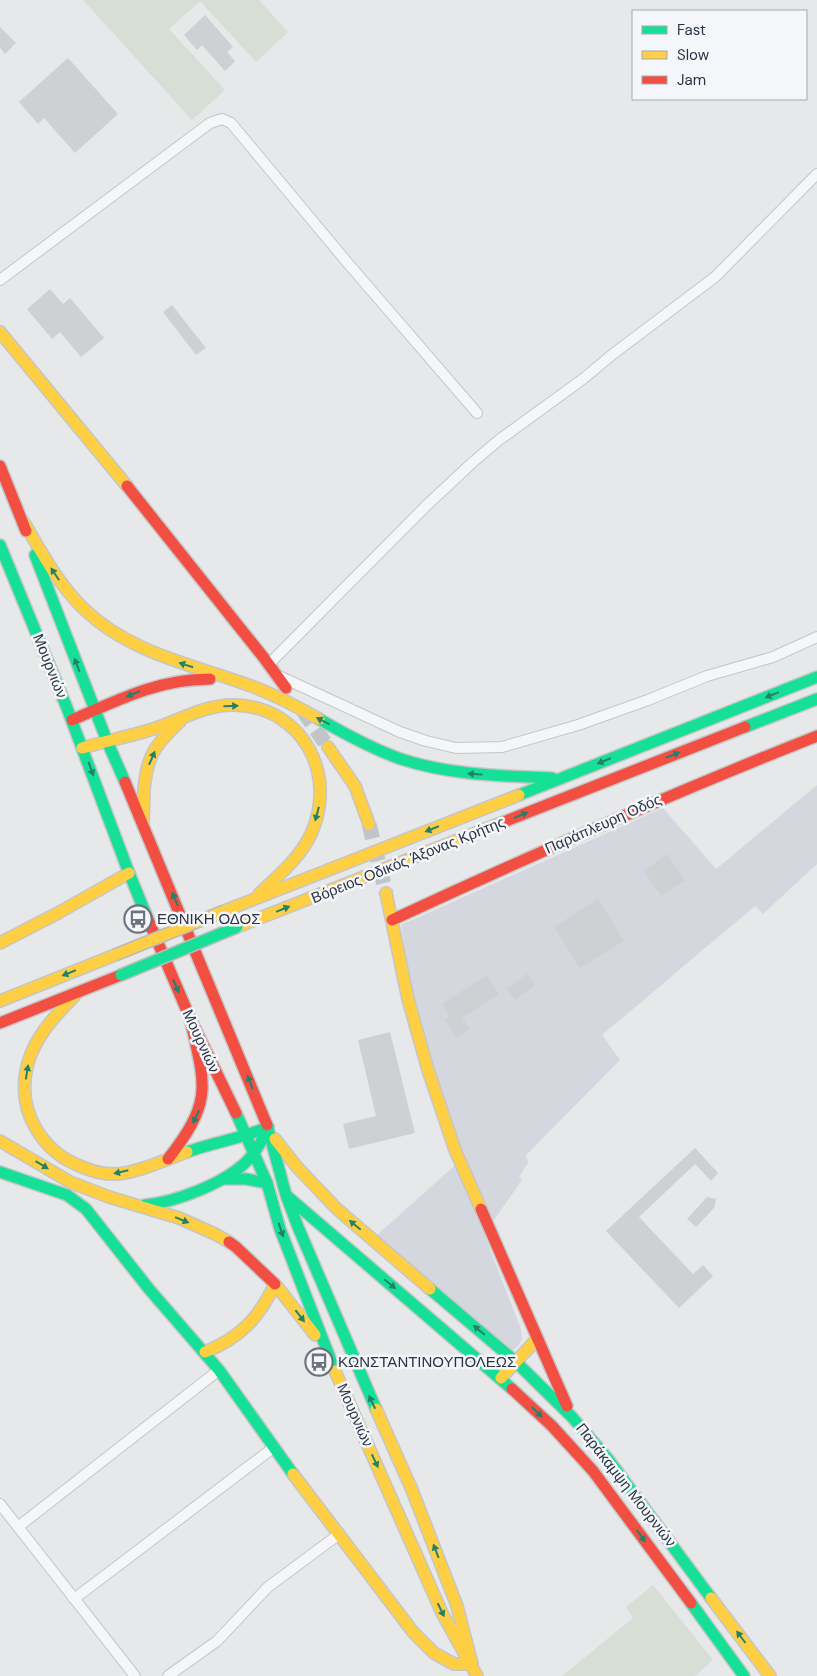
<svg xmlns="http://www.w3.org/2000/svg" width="817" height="1676" font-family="'DM Sans',sans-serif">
<rect width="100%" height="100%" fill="#e6e8ea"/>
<path fill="#d4d7dd" d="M817,785V864L763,914L755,906L602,1035L620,1060L526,1155L528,1163L519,1177L522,1180L484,1234L521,1329L522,1339L518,1346L510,1352L375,1237L463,1158L426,1045L411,989L401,925L663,808L716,869Z"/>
<g fill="#d6ded6">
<path d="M83,0H259L288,32L256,62L200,1L169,29L225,90L192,120Z"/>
<path d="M653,1585L713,1660L695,1676H562L633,1618L626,1607Z"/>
</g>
<g fill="#ced0d3">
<path d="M205,15L233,47L227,52L235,61L225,71L202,45L197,50L184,35Z"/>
<path d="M0,27L16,43L5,54L0,48Z"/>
<path d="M68,58L118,114L75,153L44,118L38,124L19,102Z"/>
<path d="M50,289L63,304L70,298L104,338L81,357L60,332L52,339L27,309Z"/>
<path d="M172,305L206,348L196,355L163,312Z"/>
<path d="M667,854L685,880L661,896L644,871Z"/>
<path d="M598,899L624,941L580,968L554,927Z"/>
<path d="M527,974L535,985L515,1000L507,989Z"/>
<path d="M487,975L499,994L462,1018L470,1029L457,1038L445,1020L450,1017L442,1004Z"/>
<path d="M390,1032L415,1133L349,1149L343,1124L376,1116L358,1040Z"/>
<path d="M695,1148L718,1173L711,1181L695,1164L639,1217L693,1274L703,1265L713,1276L679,1308L606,1231Z"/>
<path d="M707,1197L716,1199L714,1208L696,1227L687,1219Z"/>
</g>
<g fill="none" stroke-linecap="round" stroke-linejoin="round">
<g stroke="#c1c4c9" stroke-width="15" stroke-dasharray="15 8" stroke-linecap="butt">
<path d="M303,711L328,747"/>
<path d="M369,824L386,893"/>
</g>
<g stroke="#c4c6c8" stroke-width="12">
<g id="street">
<path d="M0,280L210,123L222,119L231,123L346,261L477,413"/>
<path d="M269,664L426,506L473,462L499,440L583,379L613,354L715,277L817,174"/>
<path d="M279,676L400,732L426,741L456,748L502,747L578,725L648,700L707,676L773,657L817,637"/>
<path d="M0,1504L135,1676"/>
<path d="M18,1527L219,1370"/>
<path d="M74,1599L273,1448"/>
<path d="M168,1676L217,1641L268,1587L338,1535"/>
</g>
</g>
<g stroke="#c4c6c8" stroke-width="14">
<g id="fast">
<path d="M0,545L67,708L129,873L147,917"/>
<path d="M35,555L107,741L125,782"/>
<path d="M319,719C345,734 372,749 401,759C449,775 502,776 552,778"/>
<path d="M745,727L817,699"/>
<path d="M519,795L817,677"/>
<path d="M236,1113L267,1183L280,1229L335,1371"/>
<path d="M267,1125L286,1195L298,1227L376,1409"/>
<path d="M187,1152C214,1142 241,1139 268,1127"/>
<path d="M0,1172L67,1195L86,1209L149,1289L219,1370L293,1474"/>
<path d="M224,1179H246L267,1183"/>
<path d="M287,1196L512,1389"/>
<path d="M145,1205C176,1202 226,1183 248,1160C257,1151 263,1139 268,1127"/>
<path d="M430,1289L516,1362L572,1417L608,1459L711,1598"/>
<path d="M691,1603L744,1676"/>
</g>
</g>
<g stroke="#c4c6c8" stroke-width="14">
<g id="slow">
<path d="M0,332L127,486"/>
<path d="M23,521C41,551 58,584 83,608C130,654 195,665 254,687C277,696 298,707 319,719"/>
<path d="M328,747L355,786L369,824"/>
<path d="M82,748C106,741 132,736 156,728C182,719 207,704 235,705C303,707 338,775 311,834C300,858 278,876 259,894"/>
<path d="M143,823C144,800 142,774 153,753C159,740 172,730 181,720"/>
<path d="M386,893L408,999L428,1070L455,1150L481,1209"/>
<path d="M224,911L519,795"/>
<path d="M237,927L506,821"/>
<path d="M0,943L58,913L129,873"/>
<path d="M78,992C58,1013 36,1034 28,1063C15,1109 41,1153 85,1168C94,1172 105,1174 114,1174C135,1174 167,1159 187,1152"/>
<path d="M0,1001L115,955"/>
<path d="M275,1139L297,1167L337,1209L430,1289"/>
<path d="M0,1141L70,1182L109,1197L179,1218L215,1234L229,1242"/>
<path d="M205,1352C240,1338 259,1318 275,1284L315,1335"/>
<path d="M335,1371L442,1613L477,1676"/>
<path d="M501,1378L537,1339"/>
<path d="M376,1409L412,1490L457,1606L472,1664"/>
<path d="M293,1474L413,1632L434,1653L454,1664H472"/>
<path d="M711,1598L770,1676"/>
</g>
</g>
<g stroke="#c4c6c8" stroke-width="14">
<g id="jam">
<path d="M0,466L26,531"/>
<path d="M127,486L264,658L286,688"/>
<path d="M72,720C118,700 159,679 210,679"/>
<path d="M125,782L267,1125"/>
<path d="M506,821L745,727"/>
<path d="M147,917L190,1018L236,1113"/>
<path d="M392,920C532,855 673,793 817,736"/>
<path d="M0,1023L121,975"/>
<path d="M168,1159C214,1100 205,1086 190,1018"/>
<path d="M481,1209L567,1406"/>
<path d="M229,1242L236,1247L275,1284"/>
<path d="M512,1389L552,1426L593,1471L691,1603"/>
</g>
</g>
<use href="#street" stroke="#f5f6f7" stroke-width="10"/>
<use href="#fast" stroke="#16e098" stroke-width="11"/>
<use href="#slow" stroke="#ffcf43" stroke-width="11"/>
<use href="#jam" stroke="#f24e42" stroke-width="11"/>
<g stroke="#b8bbbf" stroke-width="14" stroke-linecap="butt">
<path id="fast-bridge" d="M121,975L237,927"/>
</g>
<g stroke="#b8bbbf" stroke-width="14" stroke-linecap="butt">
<path id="slow-bridge" d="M115,955L224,911"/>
</g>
<use href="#fast-bridge" stroke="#16e098" stroke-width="11"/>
<use href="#slow-bridge" stroke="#ffcf43" stroke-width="11"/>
</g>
<defs><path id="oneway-solid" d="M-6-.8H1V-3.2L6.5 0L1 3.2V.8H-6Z" transform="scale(1.25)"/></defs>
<g fill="#22816a">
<use href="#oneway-solid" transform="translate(55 574) rotate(-124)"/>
<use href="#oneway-solid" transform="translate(77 665) rotate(-111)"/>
<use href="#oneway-solid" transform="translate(186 665) rotate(-162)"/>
<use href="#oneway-solid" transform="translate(133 694) rotate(157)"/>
<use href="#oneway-solid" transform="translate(772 695) rotate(158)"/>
<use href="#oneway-solid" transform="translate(231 706) rotate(-2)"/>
<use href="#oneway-solid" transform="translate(323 721) rotate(-153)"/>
<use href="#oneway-solid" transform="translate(673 755) rotate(-21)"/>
<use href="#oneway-solid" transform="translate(152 758) rotate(-67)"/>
<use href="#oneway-solid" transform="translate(604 761) rotate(158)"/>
<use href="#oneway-solid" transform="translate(91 769) rotate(70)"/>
<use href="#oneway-solid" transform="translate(475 774) rotate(-176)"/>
<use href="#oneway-solid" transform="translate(317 814) rotate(105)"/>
<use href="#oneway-solid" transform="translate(521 815) rotate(-22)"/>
<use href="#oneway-solid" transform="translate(432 829) rotate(158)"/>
<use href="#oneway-solid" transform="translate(175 899) rotate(-113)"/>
<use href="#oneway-solid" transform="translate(283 909) rotate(-22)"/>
<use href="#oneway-solid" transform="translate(69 973) rotate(158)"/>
<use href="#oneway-solid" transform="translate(176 986) rotate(67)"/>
<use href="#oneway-solid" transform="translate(27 1072) rotate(-81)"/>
<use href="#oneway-solid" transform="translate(250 1082) rotate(-111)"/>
<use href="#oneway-solid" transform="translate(196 1117) rotate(115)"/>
<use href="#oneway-solid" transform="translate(42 1165) rotate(31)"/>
<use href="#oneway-solid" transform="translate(121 1172) rotate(167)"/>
<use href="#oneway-solid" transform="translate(182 1220) rotate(22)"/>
<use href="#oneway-solid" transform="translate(355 1225) rotate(-140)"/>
<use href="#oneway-solid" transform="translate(281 1230) rotate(71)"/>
<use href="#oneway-solid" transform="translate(390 1284) rotate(39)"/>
<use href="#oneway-solid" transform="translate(300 1316) rotate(52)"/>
<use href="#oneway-solid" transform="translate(479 1330) rotate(-140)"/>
<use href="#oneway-solid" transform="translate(372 1402) rotate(-115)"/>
<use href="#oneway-solid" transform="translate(537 1412) rotate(44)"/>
<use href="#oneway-solid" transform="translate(375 1461) rotate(65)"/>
<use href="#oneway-solid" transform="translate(641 1536) rotate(54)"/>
<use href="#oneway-solid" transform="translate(436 1551) rotate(-111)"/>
<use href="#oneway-solid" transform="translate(441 1610) rotate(64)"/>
<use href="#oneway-solid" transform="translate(741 1637) rotate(-127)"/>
</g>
<defs>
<g id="bus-ring" transform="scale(1.4375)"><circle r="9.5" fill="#f4f6f9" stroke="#6c737f" stroke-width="1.5"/><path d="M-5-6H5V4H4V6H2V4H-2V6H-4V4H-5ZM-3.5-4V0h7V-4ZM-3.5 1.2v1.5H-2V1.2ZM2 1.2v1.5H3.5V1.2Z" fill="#6c737f"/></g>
</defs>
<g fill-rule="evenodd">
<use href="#bus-ring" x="138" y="919"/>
<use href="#bus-ring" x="319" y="1362"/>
</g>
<g text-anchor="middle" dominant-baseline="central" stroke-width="5" stroke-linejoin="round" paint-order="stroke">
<g font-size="15" fill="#2b3445" stroke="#f4f6f9">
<text transform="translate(50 666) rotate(68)">Μουρνιών</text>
<text transform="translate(603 824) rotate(-24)">Παράπλευρη Οδός</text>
<text transform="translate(408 860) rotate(-22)">Βόρειος Οδικός Άξονας Κρήτης</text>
<text transform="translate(201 1041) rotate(65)">Μουρνιών</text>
<text transform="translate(355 1415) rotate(66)">Μουρνιών</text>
<text transform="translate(626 1485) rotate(52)">Παράκαμψη Μουρνιών</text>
</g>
<g font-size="15" fill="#2b3445" stroke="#f4f6f9" text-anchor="start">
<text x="157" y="919">ΕΘΝΙΚΗ ΟΔΟΣ</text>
<text x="338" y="1362">ΚΩΝΣΤΑΝΤΙΝΟΥΠΟΛΕΩΣ</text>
</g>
</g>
<rect x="632" y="10" width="175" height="90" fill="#f4f6f9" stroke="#a4a8b1"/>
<rect x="642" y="26" width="25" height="8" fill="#16e098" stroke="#a4a8b1"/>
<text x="677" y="35" font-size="15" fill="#2b3445">Fast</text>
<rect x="642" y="51" width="25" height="8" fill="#ffcf43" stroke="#a4a8b1"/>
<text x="677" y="60" font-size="15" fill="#2b3445">Slow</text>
<rect x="642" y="76" width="25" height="8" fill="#f24e42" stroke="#a4a8b1"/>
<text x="677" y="85" font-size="15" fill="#2b3445">Jam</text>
</svg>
